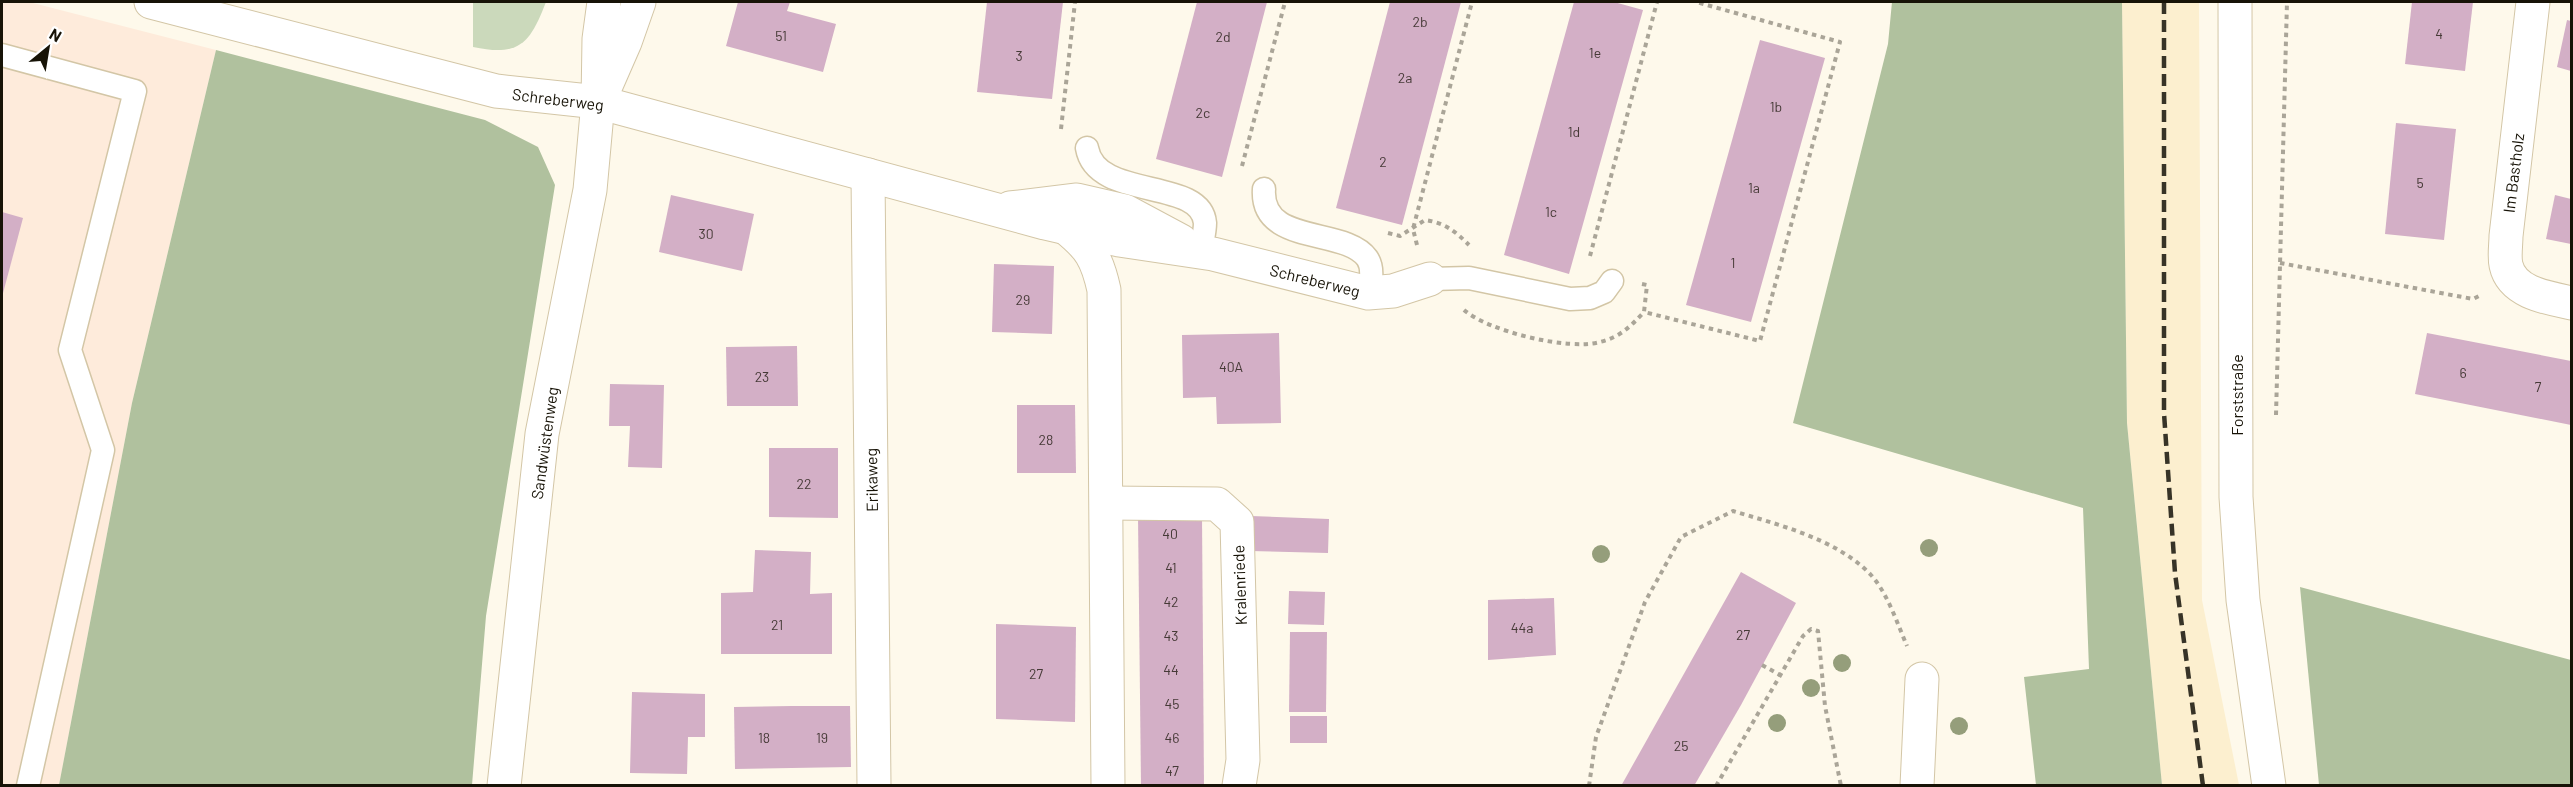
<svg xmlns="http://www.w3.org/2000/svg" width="2573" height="787" font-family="Barlow,sans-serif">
<rect width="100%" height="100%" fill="#fef9eb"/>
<path fill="#feebdb" d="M2,2H29L216,50L132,403L59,785L2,786Z"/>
<path fill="#fcefcf" d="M2122,2H2199L2202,600L2239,785H2162L2127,423Z"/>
<path fill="#cbd9bb" d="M473,2H546C530,43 520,57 473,47Z"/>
<g fill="#b0c19e">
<path d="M1892,2H2122L2127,423L2162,785H2036L2024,677L2089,669L2083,508L1793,423L1888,44Z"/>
<path d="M216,50L485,120L538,147L555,185L486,616L472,785H59L132,403Z"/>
<path d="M2300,587L2571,660V785H2319Z"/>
</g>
<g fill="#d3afc6">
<path d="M738,2H790L787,11L836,24L823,72L726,46Z"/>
<path d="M987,2H1063L1052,99L977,92Z"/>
<path d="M1197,2H1267L1222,177L1156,159Z"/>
<path d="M1390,2H1461L1402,225L1336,208Z"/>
<path d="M1574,2H1614L1643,10L1569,274L1504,255Z"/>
<path d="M2412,2H2473L2465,71L2405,64Z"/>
<path d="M2567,20L2571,21V71L2557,67Z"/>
<path d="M1760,40L1825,58L1751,322L1686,305Z"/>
<path d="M2396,123L2456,129L2444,240L2385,234Z"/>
<path d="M671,195L754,214L742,271L659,252Z"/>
<path d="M2555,195L2571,199V244L2546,239Z"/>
<path d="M2,212L23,218L2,297Z"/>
<path d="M994,264L1054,266L1052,334L992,332Z"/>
<path d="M1279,333L1281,423L1217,424L1216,397L1183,398L1182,335Z"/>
<path d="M2427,333L2571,361V425L2415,394Z"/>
<path d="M797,346L798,406H727L726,347Z"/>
<path d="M610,384L664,385L662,468L628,467L630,426H609Z"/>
<path d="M1017,405H1075L1076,473H1017Z"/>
<path d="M769,448H838V518L769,517Z"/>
<path d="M1138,516H1202L1204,786H1141Z"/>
<path d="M1251,516L1329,519L1328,553L1250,551Z"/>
<path d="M755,550L811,552L810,594L832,593V654H721V593L753,592Z"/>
<path d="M1741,572L1796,603L1741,705L1694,786H1621Z"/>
<path d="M1289,591L1325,592L1324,625L1288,624Z"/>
<path d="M1554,598L1556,655L1488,660V600Z"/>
<path d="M996,624L1076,627L1075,722L996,719Z"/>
<path d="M1290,632H1327L1326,712H1289Z"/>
<path d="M632,692L705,694V737H688L687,774L630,773Z"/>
<path d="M792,706H850L851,767L735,769L734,707Z"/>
<rect x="1290" y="716" width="37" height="27"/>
</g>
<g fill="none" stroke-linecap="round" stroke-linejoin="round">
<g stroke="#d3c6a6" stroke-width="25">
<g id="lane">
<path d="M2,55L135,91L70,350L103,450L28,786"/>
<path d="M1087,148C1096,201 1201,177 1205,223C1205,232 1202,243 1201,251"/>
<path d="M1264,189C1260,246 1345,227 1367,258C1374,268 1371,282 1368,293"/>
<path d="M1430,279L1469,278L1570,299L1590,298L1604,292L1612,281"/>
</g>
</g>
<g stroke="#d3c6a6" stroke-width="35">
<g id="street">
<path d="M151,2L496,91L598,102L1045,223L1119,240L1213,254L1368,293L1393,291L1430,279"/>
<path d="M2533,2L2506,236C2506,245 2504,256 2506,265C2512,293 2548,298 2572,303"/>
<path d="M604,90L625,42L639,2"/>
<path d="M868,175L874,786"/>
<path d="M1010,208L1077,200L1125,211L1181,241"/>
<path d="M1065,227C1090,247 1097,258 1104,290L1108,786"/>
<path d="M1107,503L1217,504L1237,522L1243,760L1239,786"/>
<path d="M504,786L542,434L590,190L598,102L599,39L604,2"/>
<path d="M1917,786L1922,679"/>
</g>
</g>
<g stroke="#d3c6a6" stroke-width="35">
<path id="secondary" d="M2235,2L2236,497L2243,600L2269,786"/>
</g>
<g stroke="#aaa598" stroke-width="4" stroke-dasharray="4.5 4.5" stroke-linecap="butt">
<path d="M1061,129L1075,2"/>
<path d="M1242,166L1285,2"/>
<path d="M1388,233L1400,236L1425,220C1445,223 1455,231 1469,245"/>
<path d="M1417,245L1413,229L1472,2"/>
<path d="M1590,256L1657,2"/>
<path d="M2280,263L2473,299L2479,296"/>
<path d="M1642,284L1647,285L1644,312L1760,341L1840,42L1696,2"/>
<path d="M1464,310C1488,331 1568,351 1600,342C1620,337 1630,327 1644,312"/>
<path d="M2276,415L2287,2"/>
<path d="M1762,665L1780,675"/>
<path d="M1589,786L1596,737L1645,602L1681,537L1733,511C1779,525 1837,539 1871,575C1888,594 1897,623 1907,646"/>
<path d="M1716,786L1803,636L1811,629L1818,631L1825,706L1841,786"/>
</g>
<use href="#lane" stroke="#fff" stroke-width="22"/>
<use href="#street" stroke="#fff" stroke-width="33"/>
<use href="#secondary" stroke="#fff" stroke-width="33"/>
<path stroke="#373327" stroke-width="4.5" stroke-dasharray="12 6" stroke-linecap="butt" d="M2164,2V413L2175,573L2203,786"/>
</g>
<g fill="#959e7b">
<circle cx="1929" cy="548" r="9"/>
<circle cx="1601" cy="554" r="9"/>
<circle cx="1842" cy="663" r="9"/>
<circle cx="1811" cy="688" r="9"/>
<circle cx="1777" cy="723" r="9"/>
<circle cx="1959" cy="726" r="9"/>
</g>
<g text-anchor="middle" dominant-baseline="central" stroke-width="5" stroke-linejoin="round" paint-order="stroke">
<g font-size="14" fill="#463a37">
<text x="1420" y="21">2b</text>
<text x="2439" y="33">4</text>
<text x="781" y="35">51</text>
<text x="1223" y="36">2d</text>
<text x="1595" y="52">1e</text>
<text x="1019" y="55">3</text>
<text x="1405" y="77">2a</text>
<text x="1776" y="106">1b</text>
<text x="1203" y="112">2c</text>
<text x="1574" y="131">1d</text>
<text x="1383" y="161">2</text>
<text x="2420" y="182">5</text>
<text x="1754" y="187">1a</text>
<text x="1551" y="211">1c</text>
<text x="706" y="233">30</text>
<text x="1733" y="262">1</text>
<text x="1023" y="299">29</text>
<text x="1231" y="366">40A</text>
<text x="2463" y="372">6</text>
<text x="762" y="376">23</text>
<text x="2538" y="386">7</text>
<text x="1046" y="439">28</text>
<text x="804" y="483">22</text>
<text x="1170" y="533">40</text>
<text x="1171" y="567">41</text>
<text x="1171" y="601">42</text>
<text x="777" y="624">21</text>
<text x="1522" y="627">44a</text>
<text x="1743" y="634">27</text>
<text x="1171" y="635">43</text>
<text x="1171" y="669">44</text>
<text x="1036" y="673">27</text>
<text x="1172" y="703">45</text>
<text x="764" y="737">18</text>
<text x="822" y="737">19</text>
<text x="1172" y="737">46</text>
<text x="1681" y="745">25</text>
<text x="1172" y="770">47</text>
</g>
<g font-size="16" fill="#171307" stroke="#fff">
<text transform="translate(558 99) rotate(7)">Schreberweg</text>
<text transform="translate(2513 173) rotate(-83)">Im Bastholz</text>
<text transform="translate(1315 280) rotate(14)">Schreberweg</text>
<text transform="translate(2236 395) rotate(-90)">Forststraße</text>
<text transform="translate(544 443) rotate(-82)">Sandwüstenweg</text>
<text transform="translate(871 480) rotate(-91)">Erikaweg</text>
<text transform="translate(1239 585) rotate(-92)">Kralenriede</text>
</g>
</g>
<rect width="2573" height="787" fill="none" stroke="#171307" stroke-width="6"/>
<g transform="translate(48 48) rotate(30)" stroke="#ffffff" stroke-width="4.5" paint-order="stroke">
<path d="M0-4.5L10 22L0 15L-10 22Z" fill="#171307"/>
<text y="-9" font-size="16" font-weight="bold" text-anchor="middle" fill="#171307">N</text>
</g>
</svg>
